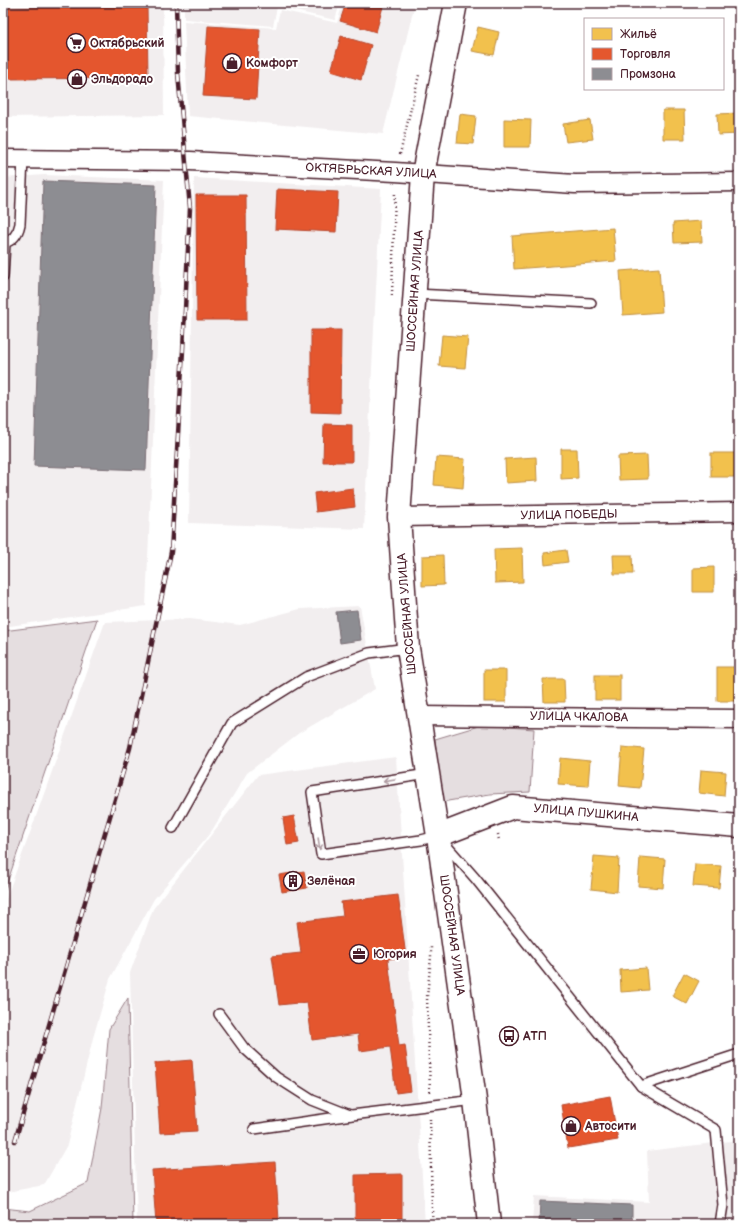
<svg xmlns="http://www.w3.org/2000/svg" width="742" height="1227" font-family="'Balsamiq Sans',sans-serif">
<rect width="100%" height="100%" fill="#fff"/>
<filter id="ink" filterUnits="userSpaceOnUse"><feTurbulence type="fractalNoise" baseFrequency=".025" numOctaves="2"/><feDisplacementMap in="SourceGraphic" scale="8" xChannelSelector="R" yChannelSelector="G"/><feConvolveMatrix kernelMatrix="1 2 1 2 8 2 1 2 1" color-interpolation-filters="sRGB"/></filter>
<g filter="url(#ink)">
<g fill="#f2eeef">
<path d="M3,3H163L164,115L3,117Z"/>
<path d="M184,3H340L335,20L277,7L273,26L184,19Z"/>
<path d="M343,3H415L383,134L188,116L184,21L276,28L280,10L337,23Z"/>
<path d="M44,175L164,180L146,606L3,627V178Z"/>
<path d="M194,178L381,189L364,529L189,523Z"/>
<path d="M360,606L375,689L299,733L247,773L211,832L154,899L110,979L93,1038L67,1145L44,1185L3,1193V907L34,822L105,622L190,619L240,625L300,609Z"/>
<path d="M396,757L425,1224H137L130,973L153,909L258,775Z"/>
<path d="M739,1140V1224H532L534,1196L649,1202L647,1151Z"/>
</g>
<g fill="#e5dee0" stroke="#987e86">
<path d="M97,619L3,895V631Z"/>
<path d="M482,725L534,729L530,792L490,794L442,802L435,739Z"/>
<path d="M128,998L133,1224H3V1208L30,1211L88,1183L102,1108L109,1029Z"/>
</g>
<g fill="#f2c14e" stroke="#c09044">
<path d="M478,27L499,32L494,55L472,51Z"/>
<path d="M663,110H684L685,139H663Z"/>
<path d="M739,113V134L718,135L717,114Z"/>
<path d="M460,114L476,116L473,144L457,143Z"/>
<path d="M504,119L531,120L530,147H504Z"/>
<path d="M590,120L593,139L566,142L563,124Z"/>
<path d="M701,221L702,242L674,243L673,223Z"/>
<path d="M613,228L616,261L514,269L512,236Z"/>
<path d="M659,268L662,312L623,315L620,271Z"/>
<path d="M442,335L468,337L465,368L439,366Z"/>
<path d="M561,449H577L578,478L561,479Z"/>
<rect x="711" y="453" width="28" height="24"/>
<path d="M647,455L648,479L619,480L618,456Z"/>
<path d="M436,457L465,459L463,488L434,485Z"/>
<path d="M536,457L537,481L506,483L505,459Z"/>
<path d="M522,548L523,582L495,583L494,549Z"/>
<path d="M566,550L568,562L545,565L544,553Z"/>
<path d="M443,555L444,585L422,586V556Z"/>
<path d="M613,555H632L633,574H614Z"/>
<path d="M714,567V592H693V568Z"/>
<rect x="717" y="667" width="22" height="34"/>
<rect x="484" y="670" width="22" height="32"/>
<rect x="595" y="675" width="25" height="25"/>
<path d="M543,679H564L565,702H544Z"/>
<path d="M622,747L644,749L640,788L619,786Z"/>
<path d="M560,758L590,761L588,786L558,784Z"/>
<path d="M701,770L726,772L724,796L699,793Z"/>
<path d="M594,856L619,858L617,892L591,889Z"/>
<path d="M640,857L665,859L663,888L638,886Z"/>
<path d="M695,864L721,866L719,888L693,886Z"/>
<path d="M646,968L648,990L621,992L620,970Z"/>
<path d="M684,973L699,981L687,1004L672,996Z"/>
</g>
<g fill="#e4572e" stroke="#b6462d">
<path d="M346,3H384L376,32L340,21Z"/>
<path d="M147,6L148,78L6,79L5,8Z"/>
<path d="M208,26L260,29L256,99L203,96Z"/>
<path d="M341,36L371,45L361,80L331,71Z"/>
<path d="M277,189L338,192L336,232L275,229Z"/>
<path d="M196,195H246L247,320H197Z"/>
<path d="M311,330H341L340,413L311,412Z"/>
<path d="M324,424L352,425V462H323Z"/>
<path d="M353,488L355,507L316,512L314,493Z"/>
<path d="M294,816L299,843L287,845L283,818Z"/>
<path d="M304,871L307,888L282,892L279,875Z"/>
<path d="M398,895L406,957L388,959L399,1046L405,1045L411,1091L396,1093L390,1047L360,1051L358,1034L312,1040L307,1002L279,1005L272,956L301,953L297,922L343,916L341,902Z"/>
<path d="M192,1060L197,1131L160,1133L155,1063Z"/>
<path d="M610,1096L618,1140L568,1148L561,1105Z"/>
<path d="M275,1162L279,1220L213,1224H156L152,1170Z"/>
<path d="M402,1174V1224H355V1175Z"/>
</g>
<g fill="#8d8d92" stroke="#796c73">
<path d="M43,181L156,185L146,470L34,466Z"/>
<path d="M357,610L361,640L340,643L336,612Z"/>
<path d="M540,1201L632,1205V1224H539Z"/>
</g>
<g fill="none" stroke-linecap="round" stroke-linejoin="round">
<g stroke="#4a1f2b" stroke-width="12">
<g id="lane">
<path d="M3,243C13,241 18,234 20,224L23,159"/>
<path d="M3,277L5,243"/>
<path d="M415,294L591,303"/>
<path d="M428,774L312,792L321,854L421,840L438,836L475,878L641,1086L716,1130L723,1205L720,1224"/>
<path d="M173,828L232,723L306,677L369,653L408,648"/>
<path d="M219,1014L244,1048L276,1077L312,1100L350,1115"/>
<path d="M641,1086L739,1054"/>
<path d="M254,1129L352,1115L475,1100"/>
</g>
</g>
<g stroke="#4a1f2b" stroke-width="21">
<g id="street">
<path d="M3,159L190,161L395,172L575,184L739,182"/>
<path d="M399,517L739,512"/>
<path d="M419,716L739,719"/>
</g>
</g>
<g stroke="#4a1f2b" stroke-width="25">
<g id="secondary">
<path d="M456,3L423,174L399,517L408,648L438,836L468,1049L475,1100L489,1224"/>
<path d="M438,836L513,807L739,826"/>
</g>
</g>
<g stroke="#4a1f2b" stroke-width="2.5" stroke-dasharray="1 3" stroke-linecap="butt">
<path d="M400,154L419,75"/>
<path d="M392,295L395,191"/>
<path d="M498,834L499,841"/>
<path d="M430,1092L427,997L431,957V945"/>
<path d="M430,1119L432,1210L433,1224"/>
</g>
<use href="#lane" stroke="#fff" stroke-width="9"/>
<use href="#street" stroke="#fff" stroke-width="18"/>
<use href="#secondary" stroke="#fff" stroke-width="22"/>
<g stroke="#4a1f2b" stroke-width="4.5">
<path id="rail" d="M15,1141L130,748L171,552L183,350L190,208L178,73L176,3"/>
</g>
<use href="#rail" stroke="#fff" stroke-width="3" stroke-dasharray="9" stroke-linecap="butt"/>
</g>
<defs><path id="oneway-shaft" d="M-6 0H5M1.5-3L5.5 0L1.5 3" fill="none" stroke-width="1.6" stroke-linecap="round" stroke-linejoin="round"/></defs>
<g stroke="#ae9aa0">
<use href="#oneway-shaft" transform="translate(389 780) rotate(171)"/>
<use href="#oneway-shaft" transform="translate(319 844) rotate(82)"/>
</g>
</g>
<defs>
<g id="supermarket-ring" transform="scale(1)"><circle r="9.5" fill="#fff" stroke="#4a1f2b" stroke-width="1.5"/><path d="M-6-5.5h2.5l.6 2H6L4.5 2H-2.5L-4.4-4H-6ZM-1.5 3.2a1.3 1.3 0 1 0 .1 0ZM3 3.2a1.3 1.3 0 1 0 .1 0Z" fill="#4a1f2b"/></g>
<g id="shop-ring" transform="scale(1)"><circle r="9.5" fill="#fff" stroke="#4a1f2b" stroke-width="1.5"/><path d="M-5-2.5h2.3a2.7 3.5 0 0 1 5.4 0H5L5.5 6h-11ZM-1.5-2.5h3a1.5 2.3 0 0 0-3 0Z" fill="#4a1f2b"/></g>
<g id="building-ring" transform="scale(1)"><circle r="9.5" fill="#fff" stroke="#4a1f2b" stroke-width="1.5"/><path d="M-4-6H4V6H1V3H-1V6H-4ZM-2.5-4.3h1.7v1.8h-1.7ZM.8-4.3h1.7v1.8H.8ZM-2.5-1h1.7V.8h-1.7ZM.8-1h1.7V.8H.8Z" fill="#4a1f2b"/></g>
<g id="office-ring" transform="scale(1)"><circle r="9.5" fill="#fff" stroke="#4a1f2b" stroke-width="1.5"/><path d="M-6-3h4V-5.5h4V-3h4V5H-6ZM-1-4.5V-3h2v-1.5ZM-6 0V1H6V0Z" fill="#4a1f2b"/></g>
<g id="bus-ring" transform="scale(1)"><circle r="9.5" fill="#fff" stroke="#4a1f2b" stroke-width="1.5"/><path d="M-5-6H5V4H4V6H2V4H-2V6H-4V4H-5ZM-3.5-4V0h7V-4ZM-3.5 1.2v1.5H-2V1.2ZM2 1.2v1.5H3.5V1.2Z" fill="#4a1f2b"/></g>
</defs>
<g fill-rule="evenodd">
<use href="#supermarket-ring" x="76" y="43"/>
<use href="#shop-ring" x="232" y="63"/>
<use href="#shop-ring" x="77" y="79"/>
<use href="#building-ring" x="293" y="881"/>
<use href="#office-ring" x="359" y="954"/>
<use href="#bus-ring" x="509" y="1036"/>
<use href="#shop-ring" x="571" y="1126"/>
</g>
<g text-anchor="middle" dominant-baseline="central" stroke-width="4" stroke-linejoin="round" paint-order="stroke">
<g font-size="12" font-weight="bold" fill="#4a1f2b" stroke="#fff" text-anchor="start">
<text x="90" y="43">Октябрьский</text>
<text x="246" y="63">Комфорт</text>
<text x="91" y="79">Эльдорадо</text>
<text x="307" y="881">Зелёная</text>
<text x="373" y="954">Югория</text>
<text x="523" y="1036">АТП</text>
<text x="585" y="1126">Автосити</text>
</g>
<g font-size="12" fill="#4a1f2b" stroke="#fff">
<text transform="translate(371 171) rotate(3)">ОКТЯБРЬСКАЯ УЛИЦА</text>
<text transform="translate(415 291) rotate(-86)">ШОССЕЙНАЯ УЛИЦА</text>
<text transform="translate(569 515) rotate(-1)">УЛИЦА ПОБЕДЫ</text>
<text transform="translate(407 614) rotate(-95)">ШОССЕЙНАЯ УЛИЦА</text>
<text transform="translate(579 717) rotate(1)">УЛИЦА ЧКАЛОВА</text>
<text transform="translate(586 813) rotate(5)">УЛИЦА ПУШКИНА</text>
<text transform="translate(452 935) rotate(82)">ШОССЕЙНАЯ УЛИЦА</text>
</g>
</g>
<rect width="742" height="1227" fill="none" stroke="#fff" stroke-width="16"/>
<rect x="8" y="8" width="726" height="1211" fill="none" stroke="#4a1f2b" stroke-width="1.5" filter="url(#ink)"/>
<rect x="584" y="18" width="140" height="72" fill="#ffffff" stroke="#b7a5aa"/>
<rect x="592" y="28" width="20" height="12" fill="#f2c14e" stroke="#b7a5aa"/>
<text x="620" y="38" font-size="12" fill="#4a1f2b">Жильё</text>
<rect x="592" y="48" width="20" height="12" fill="#e4572e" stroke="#b7a5aa"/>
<text x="620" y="58" font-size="12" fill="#4a1f2b">Торговля</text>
<rect x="592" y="68" width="20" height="12" fill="#8d8d92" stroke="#b7a5aa"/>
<text x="620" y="78" font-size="12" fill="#4a1f2b">Промзона</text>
</svg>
